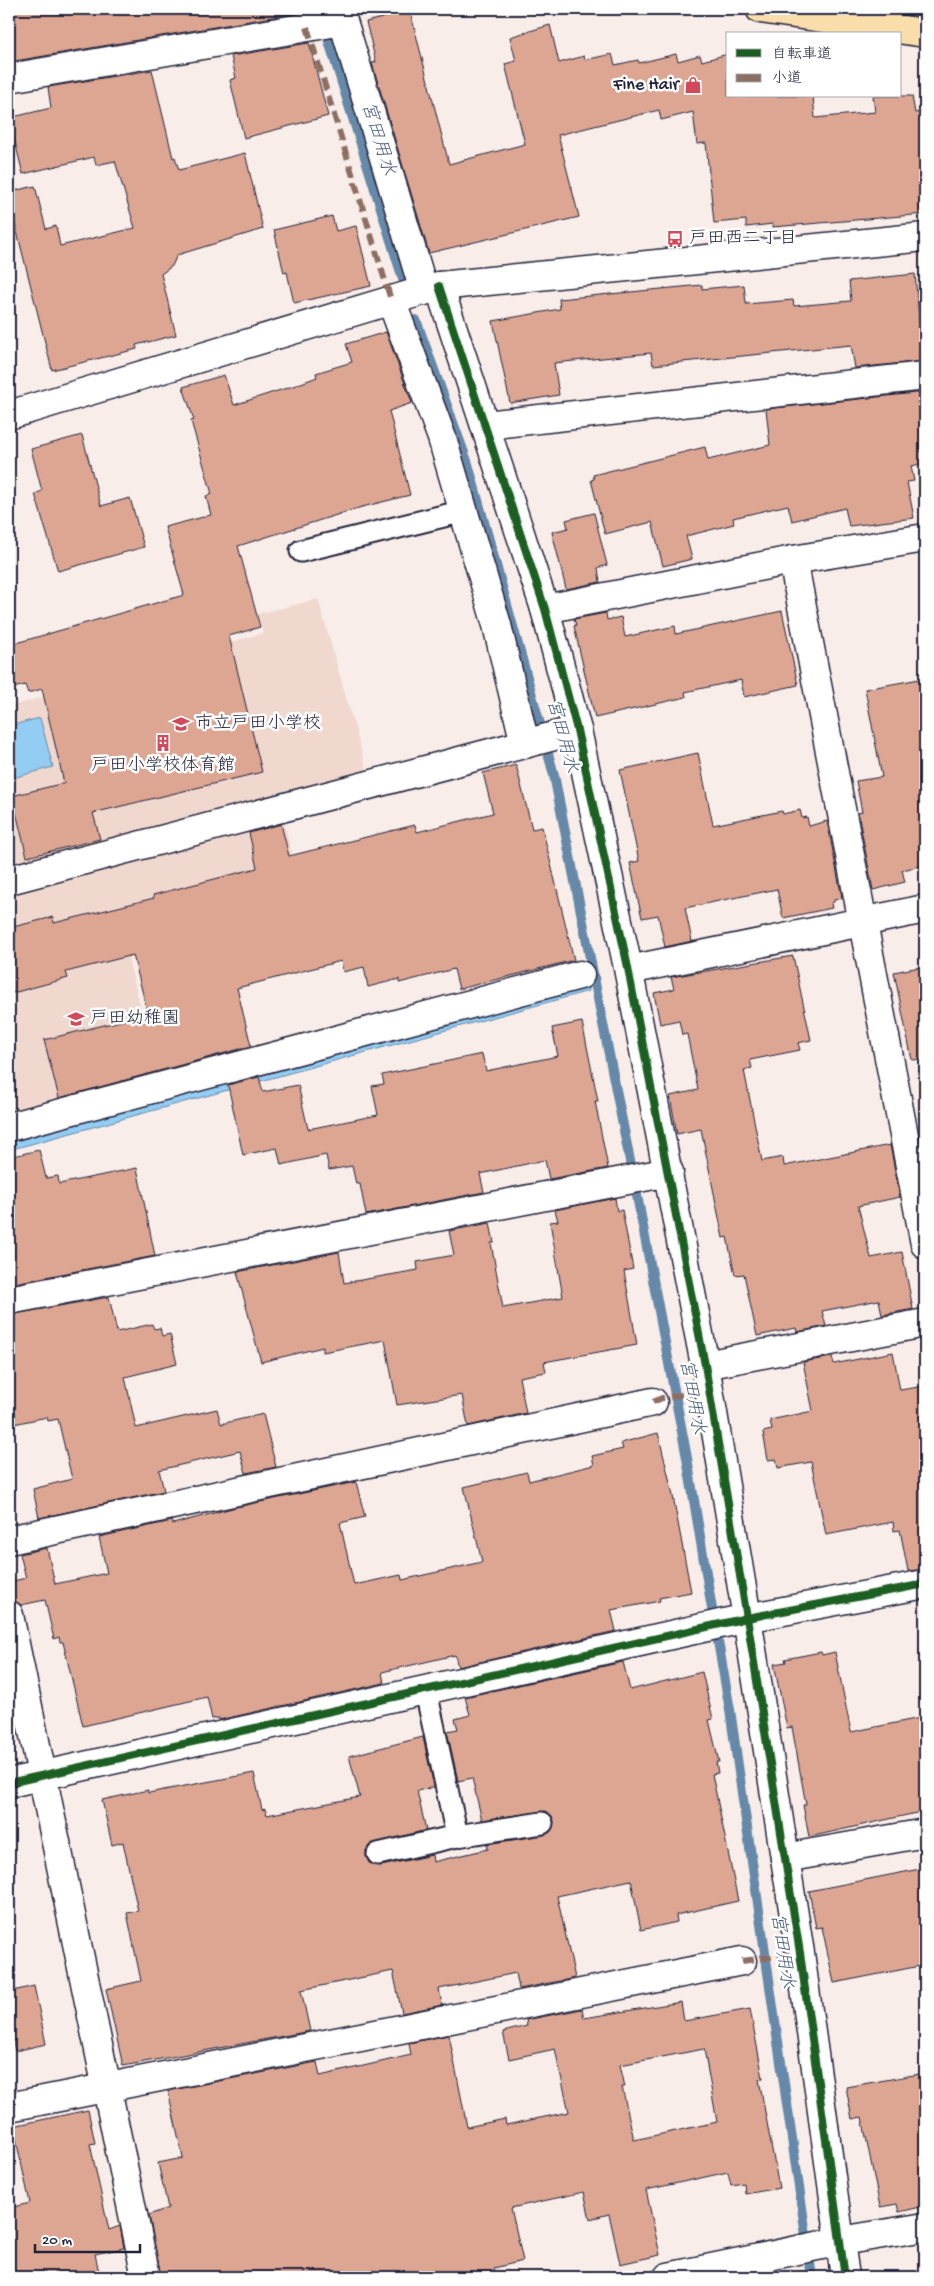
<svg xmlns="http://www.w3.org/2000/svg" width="934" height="2286" font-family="'Gochi Hand','Klee One',sans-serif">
<rect width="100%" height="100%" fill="#f8ede9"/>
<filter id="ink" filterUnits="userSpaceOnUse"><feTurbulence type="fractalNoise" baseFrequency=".02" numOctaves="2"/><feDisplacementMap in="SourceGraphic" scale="10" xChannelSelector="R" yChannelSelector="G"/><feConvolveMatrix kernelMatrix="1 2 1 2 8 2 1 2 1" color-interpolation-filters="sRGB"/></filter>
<g filter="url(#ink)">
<g fill="#f0d8cf">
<path d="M318,599L368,774L9,868V707L263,633L258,614Z"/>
<path d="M283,819L307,912L128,958L159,1079L9,1119V889Z"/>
</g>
<g fill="#93cdf3" stroke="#6689a9">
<path d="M40,718L53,767L9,779V726Z"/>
<path d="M589,983V991L9,1150V1143Z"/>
</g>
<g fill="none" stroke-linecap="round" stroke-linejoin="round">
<g stroke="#6689a9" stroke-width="10">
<path d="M319,9L403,279"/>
<path d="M416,320L468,464L554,775L632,1171"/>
<path d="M635,1185L687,1458L713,1615"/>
<path d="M716,1630L730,1710L812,2277"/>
</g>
</g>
<g fill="#dca692" stroke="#22223b" fill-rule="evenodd">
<path d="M9,9H302V12L9,62Z"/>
<path d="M410,11L449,164L525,144L505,64L516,61L510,37L550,25L559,63L584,56L585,60L612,54L615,65L638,60L639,63L676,54L678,61L700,55L702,61L728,54V96H813L815,118L875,112L873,96H912L915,113L925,111V214L773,227V224L746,227V220L714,223L706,143L697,144L693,112L661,120L659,110L558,135L579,217L429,253L372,63L376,62L366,22Z"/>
<path d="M309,43L328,116L244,138L230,80L236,78L231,56Z"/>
<path d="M152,70L173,158L175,157L179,170L245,153L263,229L177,255L172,266L161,274L176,335L136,345L137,349L52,370L9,200V192L35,186L46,229L56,226L60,246L135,228L115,161L96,165L94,157L23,174L9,118L51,108L48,87Z"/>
<path d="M332,216L336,231L356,226L371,286L294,303L287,272L284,273L274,230Z"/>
<path d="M915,274L923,361L855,368L851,345L653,365L651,353L554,363L559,395L510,403L493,321L560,309L559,299L702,285V289L744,285L746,304L793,300L794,306L851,301L849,281Z"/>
<path d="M386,332L412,403L389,411L410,495L362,507L238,546L260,627L229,636L262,772L93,813L100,839L27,857L12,796L64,783L42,689L28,693L25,685L9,689V645L184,595L165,527L211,515L206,496L212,494L191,421L194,420L183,387L224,375L234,405L296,385L317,377L316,373L352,362L346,344Z"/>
<path d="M925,392V463L911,466L914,481L907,482L914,518L849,526L845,508L792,521L788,505L733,518L734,524L686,536L692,559L663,566L652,522L605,534L591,480L594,479L593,475L705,447L708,460L770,445L766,409Z"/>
<path d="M82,435L101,506L130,498L144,547L58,571L35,494L42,491L31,449Z"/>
<path d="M594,513L607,565L598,568L600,582L566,589L552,532L568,528L566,520Z"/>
<path d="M782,611L798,685L744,697L741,680L685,692L686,697L595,718L574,626L576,625L574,619L606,613L607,620L621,617L625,637L675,626L676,634Z"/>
<path d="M925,678V865L902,870L905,882L873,890L858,813L862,812L856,781L882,777L865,689Z"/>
<path d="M698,753L713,825L782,811L783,814L800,810L802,818L807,817L809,826L827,821L842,898L834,900V902L831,903L832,908L783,918L777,889L685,908L692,941L665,947L658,915L642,918L630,863L639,861L620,770Z"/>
<path d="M516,765L532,829L542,827L574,960L459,989L454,969L399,983V979L368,987L364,967L343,972L341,961L237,988L251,1046L59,1098L44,1040L148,1014L133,955L66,972L68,978L9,994V928L53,917L54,923L154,898L153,895L257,868L249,833L281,824L289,856L415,825L417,832L493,813L483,773Z"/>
<path d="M793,956L811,1040L798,1043L800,1050L750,1060L752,1068L744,1070L762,1161L783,1157L784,1166L890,1145L900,1197L858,1206L871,1258L902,1252L913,1309L882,1315L879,1300L822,1311L826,1326L797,1332L796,1328L757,1336L744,1274L735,1275L727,1237L723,1238L701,1129L677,1134L670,1096L698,1090L687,1034L682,1035L679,1020L660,1024L654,993L674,989L671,977Z"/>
<path d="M925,966V1059L912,1060L894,972Z"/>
<path d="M582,1022L598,1101H595L608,1168L549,1179L545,1160L480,1174L484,1192L366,1215L360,1184H356L352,1166L329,1170L326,1155L281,1165L277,1148L243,1155L228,1085L259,1077L263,1092L298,1085L308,1129L378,1115L372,1086L384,1084L382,1075L482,1054L486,1071L558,1056L552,1028Z"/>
<path d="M925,1138V1163L921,1139Z"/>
<path d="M39,1150L46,1178L58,1176L59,1184L137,1168L155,1256L9,1284V1157Z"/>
<path d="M615,1198L617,1211L622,1210L633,1269L624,1271L637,1345L544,1362L546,1372L519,1377L526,1413L468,1426L462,1395L397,1405L385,1340L323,1352V1347L261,1362L237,1272L339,1252L344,1283L418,1270L417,1262L454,1255L449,1231L490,1223L494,1243H491L503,1308L563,1297L550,1222L558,1221L555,1210Z"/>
<path d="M109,1297L117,1332L152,1324L154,1329L160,1328L162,1336L170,1334L177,1364L125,1377L136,1428L217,1409L221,1424L263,1414L276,1467L246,1473L240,1451L159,1470L164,1491L39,1518L33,1489L72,1479L58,1419L48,1421L47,1417L9,1425V1315Z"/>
<path d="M893,1352L900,1390L925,1386V1569L908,1571L900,1530L894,1531L893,1522L826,1535L811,1462L778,1468L776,1459L768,1460L763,1432L772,1430L770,1420L813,1411L803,1362L832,1357L834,1364Z"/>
<path d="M658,1433L672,1491L691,1592L659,1598L660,1601L611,1610L616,1631L458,1667L455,1655L382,1672L384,1683L219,1720V1718L212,1719L207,1697L83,1726L63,1642H60L59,1637L54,1639L45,1600L21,1605L14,1600H9V1582L26,1578L20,1554L47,1548L55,1584L107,1573L99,1537L172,1521L173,1524L236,1507L356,1482L365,1517L340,1523L354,1585L401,1575L402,1580L482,1562L464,1487L527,1472L529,1481L594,1465L592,1456L623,1449L621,1443Z"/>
<path d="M821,1652L822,1655L835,1652L851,1732L925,1717V1811L809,1837L803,1805H806L792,1727L787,1728L774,1664L786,1662L785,1659Z"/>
<path d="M623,1662L630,1690L702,1672L713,1719L709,1720L719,1762H716L718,1773L712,1774L738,1901L676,1915L677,1922L641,1930L631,1880L557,1896L575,1978L519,1989L516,1973L439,1989L442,2005L402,2013L393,1971L301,1990L310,2031L123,2066L106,1989L141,1981L127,1913L138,1911L123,1842L112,1845L102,1800L148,1790V1793L254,1773L262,1810L265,1809L267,1815L360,1797L349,1756L423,1737L434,1787L417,1791L426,1830L370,1845L366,1850V1856L369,1863L381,1866L432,1855L433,1862L488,1849L487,1844L544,1835L550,1832L554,1822L552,1816L546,1811L482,1820L472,1778L458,1781L447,1731L458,1729L455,1719L470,1715L465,1697Z"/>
<path d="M925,1868V1965L834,1983L822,1927L816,1928L809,1891Z"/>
<path d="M34,1986L46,2044L15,2051L9,2023V1992Z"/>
<path d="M681,2002L684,2021L750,2009L763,2078L759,2079L779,2188L745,2194L744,2183L731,2185L728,2172L646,2190L660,2255L620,2264L609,2214L590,2219L584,2192L511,2208L523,2261L494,2268L496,2277H161L149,2215L168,2208L158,2163L183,2158L168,2091L317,2062L320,2076L411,2055L409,2043L449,2035L467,2127L505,2119L506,2125L569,2112L555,2049L509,2059L503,2032L527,2026L526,2020L582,2009L584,2018ZM704,2049L717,2122L634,2140L622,2087H625L620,2065Z"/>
<path d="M925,2073V2206L899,2212L897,2204L880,2207L862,2117L852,2119L846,2087Z"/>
<path d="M88,2110L95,2143L90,2144L109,2230L120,2226L124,2248L95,2254L100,2277H9V2208L30,2203L13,2126Z"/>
</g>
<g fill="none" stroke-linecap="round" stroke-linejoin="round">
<g stroke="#22223b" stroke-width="25">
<g id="service">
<path d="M301,551L464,511"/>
<path d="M426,1691L457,1836"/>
<path d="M378,1854L457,1836L542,1823"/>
</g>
</g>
<g stroke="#22223b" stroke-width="31">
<g id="minor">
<path d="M9,78L343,21L424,291"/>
<path d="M439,286L545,609L577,730L627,963L705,1365L747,1618L800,1953L845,2277"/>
<path d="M391,300L442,438L497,625L525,744"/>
<path d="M485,425L925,376"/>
<path d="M793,560L925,1244"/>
<path d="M545,609L793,560L925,538"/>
<path d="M9,880L577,730"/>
<path d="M629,970L925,909"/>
<path d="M9,1127L580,975"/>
<path d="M9,1300L669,1172"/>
<path d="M705,1365L925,1323"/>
<path d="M9,1540L653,1402"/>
<path d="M9,1615L146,2277"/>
<path d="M9,1783L747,1618L925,1584"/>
<path d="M785,1858L925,1833"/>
<path d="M9,2107L742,1961"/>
<path d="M668,2277L841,2241L925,2227"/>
</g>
</g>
<g stroke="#22223b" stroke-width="31">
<path id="tertiary" d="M9,415L439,286L925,237"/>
</g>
<g stroke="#22223b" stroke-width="31">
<path id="primary" d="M760,9L925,33"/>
</g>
<use href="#service" stroke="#fff" stroke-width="21"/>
<use href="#minor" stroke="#fff" stroke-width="28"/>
<use href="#tertiary" stroke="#fff" stroke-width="28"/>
<use href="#primary" stroke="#f9deab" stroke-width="28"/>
<g stroke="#8d6e63" stroke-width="6" stroke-dasharray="12 6" stroke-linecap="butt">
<path d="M307,27L391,300"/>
<path d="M653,1402L662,1398L709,1391"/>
<path d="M742,1961L800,1953"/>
</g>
<g stroke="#fff" stroke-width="11">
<g id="cycleway">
<path d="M439,286L545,609L577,730L627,963L705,1365L747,1618L800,1953L845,2277"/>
<path d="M9,1783L747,1618L925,1584"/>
</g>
</g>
<use href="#cycleway" stroke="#1b5e20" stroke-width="8"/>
</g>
</g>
<defs>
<g id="shop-bare" transform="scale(1.35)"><path d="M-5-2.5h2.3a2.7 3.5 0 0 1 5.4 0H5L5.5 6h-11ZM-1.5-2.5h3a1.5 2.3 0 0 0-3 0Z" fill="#d1495b" stroke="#fff" stroke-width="2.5" paint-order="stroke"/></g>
<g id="bus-bare" transform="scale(1.35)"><path d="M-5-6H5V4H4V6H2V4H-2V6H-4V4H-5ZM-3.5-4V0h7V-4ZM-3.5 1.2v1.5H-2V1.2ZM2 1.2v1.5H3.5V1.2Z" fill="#d1495b" stroke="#fff" stroke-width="2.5" paint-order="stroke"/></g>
<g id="school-bare" transform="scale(1.35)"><path d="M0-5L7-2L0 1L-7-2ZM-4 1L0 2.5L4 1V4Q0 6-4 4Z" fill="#d1495b" stroke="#fff" stroke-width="2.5" paint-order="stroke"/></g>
<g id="building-bare" transform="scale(1.35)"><path d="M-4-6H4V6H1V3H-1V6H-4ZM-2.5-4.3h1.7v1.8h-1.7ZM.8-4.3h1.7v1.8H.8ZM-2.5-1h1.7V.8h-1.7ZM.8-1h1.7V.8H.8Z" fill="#d1495b" stroke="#fff" stroke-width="2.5" paint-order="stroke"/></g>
</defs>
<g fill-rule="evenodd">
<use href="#shop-bare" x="693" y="85"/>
<use href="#bus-bare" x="675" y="239"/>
<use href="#school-bare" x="181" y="724"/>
<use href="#building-bare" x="163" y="743"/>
<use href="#school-bare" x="76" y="1019"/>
</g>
<g text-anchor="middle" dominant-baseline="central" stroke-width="5" stroke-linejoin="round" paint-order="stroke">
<g font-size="18" fill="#22223b" stroke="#fff" text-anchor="start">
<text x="679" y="85" text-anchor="end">Fine Hair</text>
<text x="689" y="239">戸田西二丁目</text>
<text x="195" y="724">市立戸田小学校</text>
<text x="163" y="766" text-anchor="middle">戸田小学校体育館</text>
<text x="90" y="1019">戸田幼稚園</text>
</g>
<g font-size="19" font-style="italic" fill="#4a5e7b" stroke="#fff">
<text transform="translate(377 139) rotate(73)">宮田用水</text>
<text transform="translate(561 736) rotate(75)">宮田用水</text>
<text transform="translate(691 1397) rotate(80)">宮田用水</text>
<text transform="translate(781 1951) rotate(82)">宮田用水</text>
</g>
</g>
<rect width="934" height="2286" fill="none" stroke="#fff" stroke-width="30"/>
<rect x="15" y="15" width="904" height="2256" fill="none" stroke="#22223b" stroke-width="2" filter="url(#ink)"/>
<rect x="726" y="32" width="175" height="65" fill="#ffffff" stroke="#a7a7b1"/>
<rect x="736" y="49" width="25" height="8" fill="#1b5e20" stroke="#a7a7b1"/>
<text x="772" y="58" font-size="15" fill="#22223b">自転車道</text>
<rect x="736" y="74" width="25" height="8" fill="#8d6e63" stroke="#a7a7b1"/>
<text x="772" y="82" font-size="15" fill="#22223b">小道</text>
<path d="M35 2244v8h105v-8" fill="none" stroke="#22223b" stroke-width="2.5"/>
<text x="42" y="2244" font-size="15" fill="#22223b" stroke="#ffffff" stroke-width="4" paint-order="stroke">20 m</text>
</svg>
